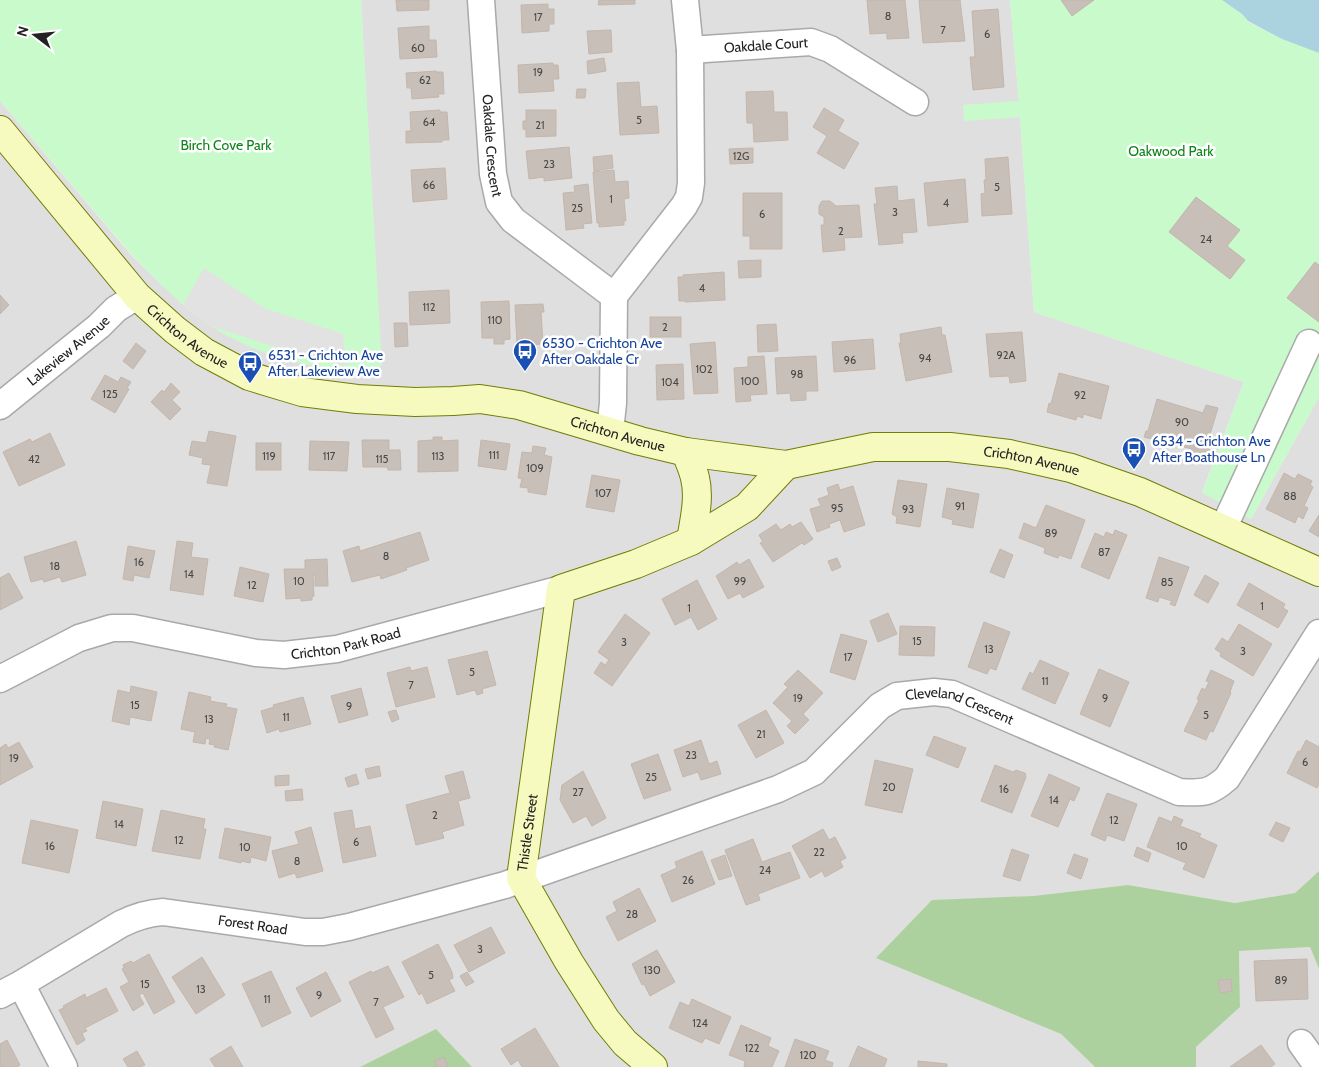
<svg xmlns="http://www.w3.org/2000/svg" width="1319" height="1067" font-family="Cabin,sans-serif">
<rect width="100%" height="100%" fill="#f2efe9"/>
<g fill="#e0dfdf">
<path d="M361,0H1010L1019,102L964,105V120L1020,117L1034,312L1244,382L1202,492L1251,519L1319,397V871L1295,893L1235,903L1128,885L1033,896L877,958L1061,1034L1095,1067H0V101L133,257L182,304L203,321L226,335L251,347L286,360L328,368H360L381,366Z"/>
<path d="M1310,947L1319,969V1067H1196V1047L1240,1007L1239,951Z"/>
</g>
<g fill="#add19e">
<path d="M1319,871V969L1310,947L1239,951L1240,1007L1196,1047V1067H1095L1061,1034L876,958L932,900L1033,896L1128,885L1235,903L1295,893Z"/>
<path d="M436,1029L472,1067H360Z"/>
</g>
<g fill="#c8facc">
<path d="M0,0H361L382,366C314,375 245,354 192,312C171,295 152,276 133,256L0,101Z"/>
<path d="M1010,0H1222L1242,14L1248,22L1282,39L1319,53V397L1251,519L1202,493L1244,382L1034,312L1020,117L964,121L963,105L1019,101Z"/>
</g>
<path fill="#e2e2e2" d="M204,268L266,309L343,334L346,366L303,356L208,325L183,305Z"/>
<path fill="#aad3df" d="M1222,0H1319V53L1282,39L1248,21L1242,14Z"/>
<g fill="#c7bfb8" stroke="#c4b6ab">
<path d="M396,0H429V10L397,11Z"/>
<path d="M599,0H635V4L598,5Z"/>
<path d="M867,0H905L909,38L887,39V33L870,34Z"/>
<path d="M919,0H960L965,41L923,43Z"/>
<path d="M1061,0H1094L1072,16Z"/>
<path d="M548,4V9H554V24H549V31L522,33L521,5Z"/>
<path d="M998,9L1004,87L973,90L970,57H975L972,11Z"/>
<path d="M429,26V40H436L437,57L400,59L398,28Z"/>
<path d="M611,30L612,52L589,54L587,31Z"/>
<path d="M604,58L606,71L588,74L587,61Z"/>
<path d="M553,63V65H558L559,79H553L554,91L519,93L518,65Z"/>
<path d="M436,71V72H443L444,94H438L439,97L412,99L411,88H407L406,73Z"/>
<path d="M639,82L641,107L657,106L659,133L620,135L617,83Z"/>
<path d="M577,89H586L585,98H576Z"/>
<path d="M773,91L774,112H787L788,140L754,142L753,123H747L746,92Z"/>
<path d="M824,108L844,120L838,131L859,143L844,169L817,153L827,136L813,127Z"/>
<path d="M440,110V112H447L449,140H442V142L406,143V131H411L410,112Z"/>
<path d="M526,110H556V136L526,137V130L523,129V121H526Z"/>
<path d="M569,147L572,178L544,181V177L529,179L526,151Z"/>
<path d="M753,148V163L730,164L729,149Z"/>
<path d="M612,155L613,168L594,171L593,157Z"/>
<path d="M1008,157L1012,214L982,216L981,194L985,193L984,180H986L985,159Z"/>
<path d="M445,168L447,199L413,202L411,170Z"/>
<path d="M614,170L615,182L628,181L629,198L624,199L626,221H624V225L599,227V223H597L593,172Z"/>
<path d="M965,179L968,222L928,226L924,183Z"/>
<path d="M588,184L592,223L583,224L584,228L566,230L563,193L575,192L574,186Z"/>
<path d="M897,186L898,201L914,199L917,232L902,233L903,243L879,245L874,204H877L875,188Z"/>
<path d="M743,193H782V249H750V236H743Z"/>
<path d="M1196,197L1240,230L1227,246L1245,260L1230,279L1169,232Z"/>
<path d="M822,201H830L836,206L859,205L862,237L844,238L845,250L823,252L821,225H824V217L819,214V206Z"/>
<path d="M761,260V277L739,278L738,261Z"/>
<path d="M1315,262L1319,265V322L1287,298Z"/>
<path d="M724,272L725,300L685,302V301H679L678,277H683V275Z"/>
<path d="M449,290L450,323L410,325L409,292Z"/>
<path d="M0,295L9,305L0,314Z"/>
<path d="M509,301L510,339L504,340V344H494V338H482L481,302Z"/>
<path d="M543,304L544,312H541L543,344L517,345L515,305Z"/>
<rect x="650" y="317" width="31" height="20"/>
<path d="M394,323H407L408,346L395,347Z"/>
<path d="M776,324L778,351L758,352L757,325Z"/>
<path d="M941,327L942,335H945L952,372L906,381L899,343H901L900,334Z"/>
<path d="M1022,332L1026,381L1010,383L1009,376L990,377L986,334Z"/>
<path d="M873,339L875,369L834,372L832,342Z"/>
<path d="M715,342L718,393L694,394L690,344Z"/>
<path d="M136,343L146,351L133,369L123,361Z"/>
<path d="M764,356L767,394L750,395L751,401L736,402L734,368L748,367V357Z"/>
<path d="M816,356L818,391H806V400L791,401L790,393L777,394L775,358Z"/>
<path d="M683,364L684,399L657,400L656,365Z"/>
<path d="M1059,373L1109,386L1101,419L1083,414V418L1077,416L1076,420L1047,412L1049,403L1051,404Z"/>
<path d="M105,375L118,382L121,377L131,382L127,388L129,389L115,413L91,399Z"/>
<path d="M171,383L180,392L172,400L181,409L170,420L151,402L162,390L164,392Z"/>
<path d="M1157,399L1203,413L1206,405L1218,408L1208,441L1210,442L1208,449L1212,450L1208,461L1190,456L1192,449L1144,437L1146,431H1148Z"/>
<path d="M209,431L236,436L227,486L207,483L211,465L202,464L203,458L189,455L192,441L206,443Z"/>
<path d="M50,433L65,465L19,486L3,452L30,439L32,442Z"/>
<path d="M433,437H442V441L458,440V471L418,472V441L433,440Z"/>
<path d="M362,440H389V450H400L401,470H388L387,467H363Z"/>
<path d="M481,440L510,444L506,470L478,466Z"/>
<path d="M310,441L349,442L347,471L309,470Z"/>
<rect x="256" y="443" width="25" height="27"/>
<path d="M533,446L546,448L544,455L552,457L546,495L528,492V488L520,487L522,479L518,478L522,452L532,453Z"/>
<path d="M1284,473L1295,479L1298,474L1312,481L1310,485L1313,487L1304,506L1308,508L1303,519L1298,516L1295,523L1266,509Z"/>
<path d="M592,475L620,480L614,512L586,507Z"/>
<path d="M898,480L927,484L920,527L896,523L897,517L892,514Z"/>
<path d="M838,484L840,490L853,486L865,525L844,532L840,520L829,524L830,527L817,532L810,509L821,506L818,499L829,495L827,488Z"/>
<path d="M947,488L979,494L973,528L952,524L953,520L942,517Z"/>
<path d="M1046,505L1085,520L1071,559L1059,555L1058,558L1044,553L1045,548L1019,538L1024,523L1036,528Z"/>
<path d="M1319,515V537L1309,531Z"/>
<path d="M801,522L813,539L804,545L802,543L773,562L760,543L763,542L759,535L776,524L781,530L790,524L792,527Z"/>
<path d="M1115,530L1127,535L1109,579L1081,567L1095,533L1104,537L1106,532L1113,535Z"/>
<path d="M420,532L429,560L406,568L407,570L381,579L380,575L352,582L343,551L359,546L360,551Z"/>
<path d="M76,541L86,575L62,582L60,577L44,582L43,579L31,582L24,557Z"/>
<path d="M177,541L193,543L191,557L208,559L203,595L170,590Z"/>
<path d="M128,546L155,551L149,578L134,575L133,581L123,579Z"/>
<path d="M1000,549L1013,555L1004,578L990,572Z"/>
<path d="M1159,557L1189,567L1175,606L1170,604L1172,601L1159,597L1158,602L1146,598Z"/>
<path d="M837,558L841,567L832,571L828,561Z"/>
<path d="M327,559L328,586H315V575H313L314,596L312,597V600L301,601V598L286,599L284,569H305V560Z"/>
<path d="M749,559L764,587L743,598L740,593L728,599L716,576L737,562L739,565Z"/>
<path d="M240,567L269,574L263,602L234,596Z"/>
<path d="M9,573L23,598L0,610V578Z"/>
<path d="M1205,575L1219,583L1208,603L1194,595Z"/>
<path d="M697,580L717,619L698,630L691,617L675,625L662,599Z"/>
<path d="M1249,583L1285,604L1283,608L1288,611L1278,628L1237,605Z"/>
<path d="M888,613L897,634L878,642L870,621Z"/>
<path d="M625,614L650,633L612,686L594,673L601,662L605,665L609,660L598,652Z"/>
<path d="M984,622L1010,632L996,670L990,668L987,674L968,667Z"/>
<path d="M1239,624L1272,644L1253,676L1220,656L1221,653L1215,649L1222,638L1228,642Z"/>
<path d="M900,626L935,627L934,656L899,655Z"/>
<path d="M841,634L867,641L855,680L830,672Z"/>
<path d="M487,651L496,685L482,689L483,693L477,695L475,690L457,695L448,660Z"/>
<path d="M1040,660L1069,673L1055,704L1022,689L1030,672L1033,674Z"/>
<path d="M410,667L411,671L427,667L435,697L396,707L387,673Z"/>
<path d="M1099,669L1129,682L1110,727L1080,714Z"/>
<path d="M798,670L823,693L803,714L809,720L795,734L787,726L792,721L773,703L788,687L784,684Z"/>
<path d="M1211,670L1234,681L1230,692L1231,693L1213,732L1210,731L1206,740L1184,731L1199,700L1197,699L1202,688L1205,690L1209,682L1206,681Z"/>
<path d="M131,686L157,692L151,721L130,717L129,725L112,721L118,690L130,693Z"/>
<path d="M361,688L368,715L339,723L331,696Z"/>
<path d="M189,692L211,697L210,701L227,704L226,707L237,709L228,750L214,747L215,745L209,744L210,739L206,738L205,744L193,742L195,732L181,729Z"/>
<path d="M303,697L311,724L280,732L279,729L267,733L261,711L274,707L273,705Z"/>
<path d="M396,710L399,719L392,722L388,712Z"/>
<path d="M766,710L784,743L756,758L738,725Z"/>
<path d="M934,736L966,748L958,768L926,755Z"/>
<path d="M701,740L709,764L717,761L721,774L701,780L698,772L683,777L674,750Z"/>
<path d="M1306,740L1319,747V784L1317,788L1287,773L1298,751L1300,752Z"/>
<path d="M19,742L33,767L0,785V748L6,744L8,748Z"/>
<path d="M658,754L671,790L644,799L631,764Z"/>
<path d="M875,760L913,769L902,813L865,805Z"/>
<path d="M995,765L1013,772L1016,770L1025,773L1026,777L1012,813L981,801Z"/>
<path d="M379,766L381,776L368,779L365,769Z"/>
<path d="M463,771L470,798L458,801L464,825L442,832L444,838L416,845L406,805L450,793L445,776Z"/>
<path d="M583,771L606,818L592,826L586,816L573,823L560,800L562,785Z"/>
<path d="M356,774L359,784L348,787L345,778Z"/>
<path d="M1049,774L1080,788L1074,801L1070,799L1058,827L1031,816Z"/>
<path d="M289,775V785L275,786V776Z"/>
<path d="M302,789L303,800L286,801L285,791Z"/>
<path d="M1107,793L1137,804L1124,841L1107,835L1105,841L1091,835Z"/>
<path d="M103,801L143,809L136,846L96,838Z"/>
<path d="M161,810L205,819L203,829H206L200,859L152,851Z"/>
<path d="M352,810L355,829L370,826L376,856L343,863L334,813Z"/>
<path d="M1174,816L1183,820L1180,826L1201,834L1199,837L1217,845L1204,878L1183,869L1186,863L1147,847L1159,817L1172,822Z"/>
<path d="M31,820L78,830L69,873L22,863Z"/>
<path d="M1276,822L1290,828L1283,842L1269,835Z"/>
<path d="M311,827L323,871L297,878L295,873L279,878L272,851L299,844L295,832Z"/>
<path d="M225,828L271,837L266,861L251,857L250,863L241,861V863L219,858Z"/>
<path d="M823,829L829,840L835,837L846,858L840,861L843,867L825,877L822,871L810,878L792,846Z"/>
<path d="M753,839L762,862L790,852L800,878L758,894L760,900L746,905L725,850Z"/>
<path d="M1137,847L1151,853L1148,862L1134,856Z"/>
<path d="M1012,849L1029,855L1020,881L1003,876Z"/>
<path d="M702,851L715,884L672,902L661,875L677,868L675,862Z"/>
<path d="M1074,854L1088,859L1081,879L1067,873Z"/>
<path d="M725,855L732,876L719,880L711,860Z"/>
<path d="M639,888L656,921L618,941L606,917L617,911L613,902Z"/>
<path d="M491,927L505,953L469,972L454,945Z"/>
<path d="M438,944L452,972L453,978L449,980L455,991L427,1004L422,993L419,995L402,962Z"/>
<path d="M657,950L675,982L650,996L644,984L642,985L632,964Z"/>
<path d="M149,954L175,1002L154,1014L143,993L139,995L144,1004L133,1011L120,987L129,982L122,969L124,968L123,965L131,961L133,963Z"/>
<path d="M202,957L225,995L196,1014L172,977Z"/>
<path d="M1307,959L1308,999L1256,1001L1254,961Z"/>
<path d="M388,966L404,997L383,1007L394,1029L376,1038L349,982L371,971L372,973Z"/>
<path d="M271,971L291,1013L262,1027L242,984Z"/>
<path d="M326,972L341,1001L311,1017L296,988Z"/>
<path d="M467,972L474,982L466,986L460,976Z"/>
<path d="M1231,979L1232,991L1220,993L1218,980Z"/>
<path d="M106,988L118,1011L85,1028L87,1031L82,1033L85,1040L77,1045L59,1010L64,1008L63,1006L85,994L86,998Z"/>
<path d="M692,999L731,1017L719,1044L705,1038L702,1043L669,1028L680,1002L689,1006Z"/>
<path d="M741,1025L771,1038L768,1046L779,1051L772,1067H744L745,1061L729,1055Z"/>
<path d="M535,1028L559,1067H522L518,1060L511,1065L501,1049Z"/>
<path d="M795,1039L829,1051L825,1060L833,1063L832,1067H785Z"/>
<path d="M7,1040L20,1065L17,1067H0V1044Z"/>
<path d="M1261,1045L1275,1064L1271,1067H1230Z"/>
<path d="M231,1046L243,1067H215L210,1059Z"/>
<path d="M858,1046L887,1059L884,1067H849Z"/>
<path d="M137,1051L145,1065L140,1067H128L123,1059Z"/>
<path d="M444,1057L448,1067H437L434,1061Z"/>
<path d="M918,1061L947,1064V1067H918Z"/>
</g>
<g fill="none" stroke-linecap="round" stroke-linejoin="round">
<g stroke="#a9a9a9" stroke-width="29">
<g id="street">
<path id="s1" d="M481,0L493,174L499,202L513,220L614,296"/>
<path id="s2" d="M690,50L811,42L830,49L915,102"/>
<path id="s3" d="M0,406L99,326L116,309L137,296"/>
<path d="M610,431L613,403L614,296L684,206L689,197L691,183L690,50L685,0"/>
<path d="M1223,529L1309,343"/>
<path id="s4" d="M0,679L79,638L112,628H133L256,653L284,655L337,649L561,589"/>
<path d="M21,984L64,1067"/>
<path id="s5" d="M0,995L21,984L121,924C135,917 147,913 163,912L305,932H323L349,927L505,885L778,789L814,772L880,706L897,696L934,692L952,694L1179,792C1203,793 1209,794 1227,778L1319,633"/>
<path d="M1301,1043L1318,1067"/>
</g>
</g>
<g stroke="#707d05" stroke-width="30">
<g id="secondary">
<path id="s6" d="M0,130L137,296L175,330L204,352L249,376L302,392L357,399L415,402L453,401L480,399L519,405L640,441L686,452L786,465L873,447H950L1009,454L1071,468L1140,492L1319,572"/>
<path d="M686,452C689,461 693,469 695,478C700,498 694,521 691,541"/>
<path id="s7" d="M653,1067L625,1043L606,1020L569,962L521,878L561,589L636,564L691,541L747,507L786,465"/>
</g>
</g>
<use href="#street" stroke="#fff" stroke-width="26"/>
<use href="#secondary" stroke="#f7fabf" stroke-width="28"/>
</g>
<defs>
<g id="bus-pin" transform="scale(1.25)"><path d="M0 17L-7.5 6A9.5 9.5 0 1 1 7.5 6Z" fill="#1a4fb4" stroke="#fff"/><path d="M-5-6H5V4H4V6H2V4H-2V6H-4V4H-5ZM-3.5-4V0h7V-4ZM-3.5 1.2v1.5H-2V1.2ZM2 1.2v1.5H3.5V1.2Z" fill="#fff"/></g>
</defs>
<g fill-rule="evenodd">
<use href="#bus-pin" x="525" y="351"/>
<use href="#bus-pin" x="250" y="363"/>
<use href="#bus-pin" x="1134" y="449"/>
</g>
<g text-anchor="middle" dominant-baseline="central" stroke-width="5" stroke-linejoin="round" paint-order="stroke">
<g font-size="11" fill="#4b4948">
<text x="888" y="16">8</text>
<text x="538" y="17">17</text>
<text x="943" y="30">7</text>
<text x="987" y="34">6</text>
<text x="418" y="48">60</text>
<text x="538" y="72">19</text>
<text x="425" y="80">62</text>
<text x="639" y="120">5</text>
<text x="429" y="122">64</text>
<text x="540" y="125">21</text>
<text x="741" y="156">12G</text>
<text x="549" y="164">23</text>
<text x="429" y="185">66</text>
<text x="997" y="187">5</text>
<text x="611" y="199">1</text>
<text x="946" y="203">4</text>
<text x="577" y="208">25</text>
<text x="895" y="212">3</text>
<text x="762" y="214">6</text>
<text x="841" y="231">2</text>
<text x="1206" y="239">24</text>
<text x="702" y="288">4</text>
<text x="429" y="307">112</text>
<text x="495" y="320">110</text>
<text x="665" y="327">2</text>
<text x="1006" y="355">92A</text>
<text x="925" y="358">94</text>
<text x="850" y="360">96</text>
<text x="704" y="369">102</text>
<text x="797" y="374">98</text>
<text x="750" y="381">100</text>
<text x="670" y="382">104</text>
<text x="110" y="394">125</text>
<text x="1080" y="395">92</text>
<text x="1182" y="422">90</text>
<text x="494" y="455">111</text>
<text x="269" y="456">119</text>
<text x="329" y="456">117</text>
<text x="438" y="456">113</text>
<text x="34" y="459">42</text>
<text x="382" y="459">115</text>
<text x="535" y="468">109</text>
<text x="603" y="493">107</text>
<text x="1290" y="496">88</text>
<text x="960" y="506">91</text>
<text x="837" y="508">95</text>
<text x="908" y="509">93</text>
<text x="1051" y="533">89</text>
<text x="1104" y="552">87</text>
<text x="386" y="556">8</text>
<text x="139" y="562">16</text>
<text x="55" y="566">18</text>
<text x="189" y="574">14</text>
<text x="299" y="581">10</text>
<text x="740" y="581">99</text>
<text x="1167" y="582">85</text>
<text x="252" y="585">12</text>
<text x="1262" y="606">1</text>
<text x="689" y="608">1</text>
<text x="917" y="641">15</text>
<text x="624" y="642">3</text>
<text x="989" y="649">13</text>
<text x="1243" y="651">3</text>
<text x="848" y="657">17</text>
<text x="472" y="672">5</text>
<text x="1045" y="681">11</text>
<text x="411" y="685">7</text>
<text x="798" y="698">19</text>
<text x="1105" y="698">9</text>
<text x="135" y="705">15</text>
<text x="349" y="706">9</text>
<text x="1206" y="715">5</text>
<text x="286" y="717">11</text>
<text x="209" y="719">13</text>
<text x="761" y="734">21</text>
<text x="691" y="755">23</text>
<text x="14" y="758">19</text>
<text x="1305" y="762">6</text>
<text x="651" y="777">25</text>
<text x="889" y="787">20</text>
<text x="1004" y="789">16</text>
<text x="578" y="792">27</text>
<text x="1054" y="800">14</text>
<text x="435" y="815">2</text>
<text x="1114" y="820">12</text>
<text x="119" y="824">14</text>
<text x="179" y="840">12</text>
<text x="356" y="842">6</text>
<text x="50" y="846">16</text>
<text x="1182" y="846">10</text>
<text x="245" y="847">10</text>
<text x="819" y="852">22</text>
<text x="297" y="861">8</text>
<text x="765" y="870">24</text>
<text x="688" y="880">26</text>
<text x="632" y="914">28</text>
<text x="480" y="949">3</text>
<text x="652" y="970">130</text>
<text x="431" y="975">5</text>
<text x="1281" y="980">89</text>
<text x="145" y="984">15</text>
<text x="201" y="989">13</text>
<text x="319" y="995">9</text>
<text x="267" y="999">11</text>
<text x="376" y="1002">7</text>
<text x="700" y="1023">124</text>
<text x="752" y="1048">122</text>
<text x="808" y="1055">120</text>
</g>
<g font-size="14" fill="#222" stroke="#fff">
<text stroke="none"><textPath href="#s2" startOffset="76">Oakdale Court</textPath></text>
<text stroke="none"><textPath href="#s1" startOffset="146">Oakdale Crescent</textPath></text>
<text stroke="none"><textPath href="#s6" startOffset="280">Crichton Avenue</textPath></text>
<text stroke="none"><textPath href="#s3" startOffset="88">Lakeview Avenue</textPath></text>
<text stroke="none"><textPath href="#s6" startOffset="730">Crichton Avenue</textPath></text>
<text stroke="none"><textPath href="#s6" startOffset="1150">Crichton Avenue</textPath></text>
<text stroke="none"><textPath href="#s4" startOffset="361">Crichton Park Road</textPath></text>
<text stroke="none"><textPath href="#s5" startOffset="1041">Cleveland Crescent</textPath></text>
<text stroke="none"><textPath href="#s7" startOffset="278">Thistle Street</textPath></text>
<text stroke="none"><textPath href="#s5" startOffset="275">Forest Road</textPath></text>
</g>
<g font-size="14" fill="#0c8416" stroke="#fff">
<text x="226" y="145">Birch Cove Park</text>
<text x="1171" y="151">Oakwood Park</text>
</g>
<g font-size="14" fill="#164399" stroke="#fff" text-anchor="start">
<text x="542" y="343">6530 - Crichton Ave<tspan x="542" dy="16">After Oakdale Cr</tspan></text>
<text x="268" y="355">6531 - Crichton Ave<tspan x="268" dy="16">After Lakeview Ave</tspan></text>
<text x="1152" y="441">6534 - Crichton Ave<tspan x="1152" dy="16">After Boathouse Ln</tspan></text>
</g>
</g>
<g transform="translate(35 35) rotate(286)" stroke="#ffffff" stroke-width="4" paint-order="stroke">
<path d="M0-4L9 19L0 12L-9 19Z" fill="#222222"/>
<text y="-8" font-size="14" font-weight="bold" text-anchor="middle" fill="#222222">N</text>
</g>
</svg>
